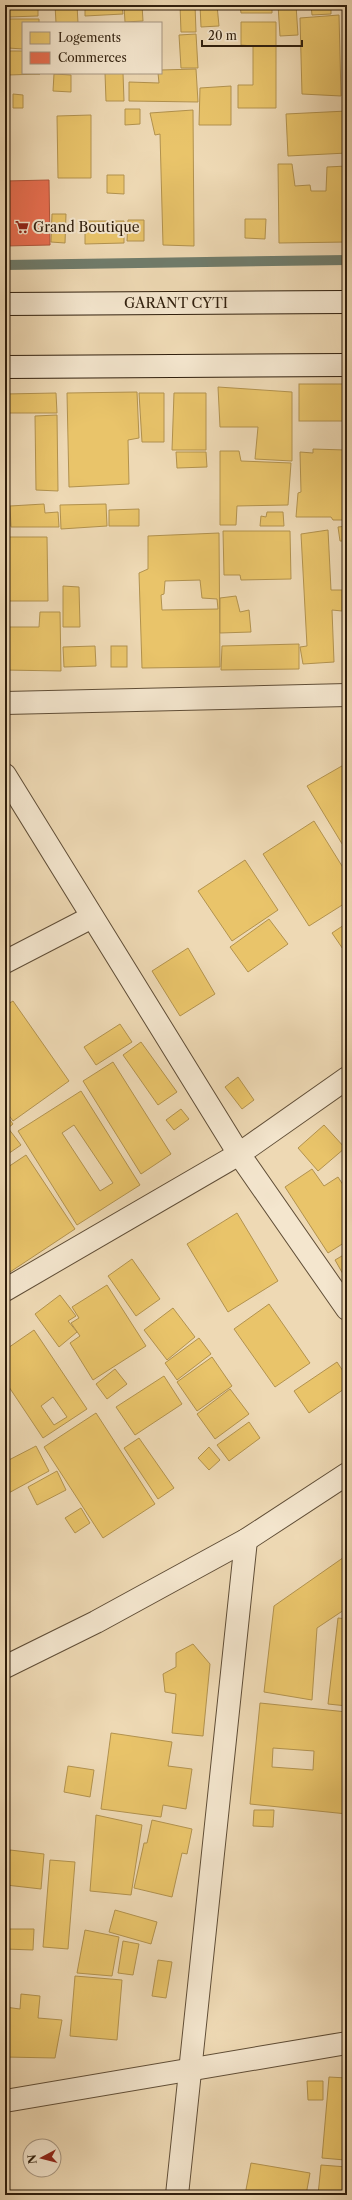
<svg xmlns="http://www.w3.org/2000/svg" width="352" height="2200" font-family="'Libre Caslon Text',serif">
<rect width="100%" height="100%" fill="#eed9b4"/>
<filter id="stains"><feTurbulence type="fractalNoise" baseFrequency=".005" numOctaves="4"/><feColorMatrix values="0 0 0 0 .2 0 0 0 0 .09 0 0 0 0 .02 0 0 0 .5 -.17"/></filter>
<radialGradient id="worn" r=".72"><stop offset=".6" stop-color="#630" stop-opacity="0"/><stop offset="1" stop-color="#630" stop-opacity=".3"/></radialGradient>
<g fill="#e9c46a" stroke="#b2924e" fill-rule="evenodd">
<path d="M5,5H38V16L8,17Z"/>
<path d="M55,5H77L78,23H56Z"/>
<path d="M85,5H122L123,14L85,16Z"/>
<path d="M124,5H142L143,21L125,22Z"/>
<path d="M180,5H195L196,32H181Z"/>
<path d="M200,5H217L219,26L201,27Z"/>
<path d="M240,5H272V13H241Z"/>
<path d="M278,5H296L298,35L280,36Z"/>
<path d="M311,5H331V14L312,15Z"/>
<path d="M339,15L341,96L302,94L300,18Z"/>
<path d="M9,19H39V23H23V49L8,48Z"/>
<path d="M241,22H276V108H238V85H253V46L241,45Z"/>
<path d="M196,34L198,68H181L179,35Z"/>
<path d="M7,51H23V73L40,74L8,75Z"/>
<path d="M196,69L198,102L129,101V82L159,83L158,73H161V70Z"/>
<path d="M105,73H123L124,101H106Z"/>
<path d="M54,74L71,75V92L53,91Z"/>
<path d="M231,86V125H199L200,88Z"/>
<path d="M13,94L23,95V108H13Z"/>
<path d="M125,109H140V124L125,125Z"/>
<path d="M193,110L194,246L163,245L160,134L155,135L150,113Z"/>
<path d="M347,111V153L288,156L286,114Z"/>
<path d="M91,115V178H58L57,116Z"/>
<path d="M278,164H292L295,186L310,185L311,191H326L327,167L347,166V242L279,243Z"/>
<path d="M107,175H124V194L107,193Z"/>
<path d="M52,214H66L65,243L51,242Z"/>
<path d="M245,219H266L265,239L245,238Z"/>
<path d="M128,220H144V241H127Z"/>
<path d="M85,221H124V243L85,244Z"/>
<rect x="299" y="384" width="48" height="37"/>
<path d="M218,387L292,392V461L255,459L258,427H220Z"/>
<path d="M137,392L139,438L128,440L129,484L69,487L67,393Z"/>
<path d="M56,393L57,413H5V394Z"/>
<path d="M139,393H164V442H142Z"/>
<path d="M174,393H206V450H172Z"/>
<path d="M57,415L58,491L36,490L35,416Z"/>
<rect x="5" y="446" width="3" height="35"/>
<path d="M347,447V520H333L331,517H296L298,493L301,492L300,452L313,453V449L345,450Z"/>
<path d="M220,451H239L241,461L291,463L288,505L237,506L236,525H220Z"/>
<path d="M176,452H206L207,467L177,468Z"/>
<path d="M5,483H9L10,526H5Z"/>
<path d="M44,504L45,513L58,512L59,527H11L10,506Z"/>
<path d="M106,504L107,526L61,529L60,505Z"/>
<path d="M139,509V526H109V510Z"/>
<path d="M267,512H283L284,526H260L261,516L266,517Z"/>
<path d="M347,526V541H340L338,527Z"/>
<path d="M328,530L331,590H342V611L332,610L334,662L303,664L300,647L307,646L301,534Z"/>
<path d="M223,531H290L291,579L241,580L240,575H224Z"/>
<path d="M219,533L220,667L142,668L139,573L148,569V536ZM200,580L202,598L217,599L218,609L162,610L161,595L164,594L165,581Z"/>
<path d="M5,537H47L48,601H5Z"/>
<path d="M63,586L79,587L80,627H63Z"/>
<path d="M236,596L240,612L249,610L251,632L220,633V598Z"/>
<path d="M40,612H60L61,671L5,670V627H39Z"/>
<path d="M299,644V669L221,670L222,646Z"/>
<path d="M95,646L96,666L64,667L63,647Z"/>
<rect x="111" y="646" width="16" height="21"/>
<path d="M347,763V852L307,786Z"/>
<path d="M314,821L347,874V902L309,926L263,854Z"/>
<path d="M245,860L278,910L232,941L198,891Z"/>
<path d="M269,919L288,944L248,972L230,947Z"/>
<path d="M347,923V955L332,933Z"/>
<path d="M188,948L215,994L180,1016L152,971Z"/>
<path d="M13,1001L69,1081L13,1121L5,1110V1006Z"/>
<path d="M120,1024L132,1042L96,1065L84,1047Z"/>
<path d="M141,1042L177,1092L158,1105L123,1055Z"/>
<path d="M113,1062L171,1154L141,1174L83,1081Z"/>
<path d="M238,1077L254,1100L242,1109L225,1087Z"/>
<path d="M81,1091L140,1185L77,1225L18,1131ZM74,1125L113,1183L100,1191L62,1133Z"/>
<path d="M181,1109L189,1119L174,1130L166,1120Z"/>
<path d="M5,1113L13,1124L8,1128L21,1145L5,1156Z"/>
<path d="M324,1125L345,1148L318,1171L298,1148Z"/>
<path d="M26,1155L75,1229L10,1272L5,1264V1169Z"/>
<path d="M312,1169L324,1186L338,1177L347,1191V1241L328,1253L285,1187Z"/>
<path d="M237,1213L278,1281L228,1312L187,1244Z"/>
<path d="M347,1253V1281L335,1260Z"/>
<path d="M132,1259L160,1299L136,1316L108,1276Z"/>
<path d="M107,1285L146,1346L93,1380L70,1343L80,1336L71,1323L79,1318L72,1307Z"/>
<path d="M60,1295L76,1316L68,1321L77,1332L59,1347L35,1314Z"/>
<path d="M269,1304L310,1363L275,1387L234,1329Z"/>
<path d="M173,1308L195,1337L167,1360L144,1330Z"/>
<path d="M34,1330L87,1409L43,1438L5,1381V1350ZM53,1397L67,1417L54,1425L41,1406Z"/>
<path d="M199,1338L211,1354L177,1380L165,1363Z"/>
<path d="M212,1357L232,1386L197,1411L177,1382Z"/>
<path d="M337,1362L347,1377V1387L309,1413L294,1391Z"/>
<path d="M115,1369L127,1384L107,1399L96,1384Z"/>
<path d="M164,1376L182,1404L135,1435L116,1407Z"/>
<path d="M230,1389L249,1414L215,1439L197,1414Z"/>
<path d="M96,1413L155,1504L103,1538L44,1447Z"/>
<path d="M249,1422L260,1438L229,1461L217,1445Z"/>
<path d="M139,1438L174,1488L158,1499L124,1448Z"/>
<path d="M36,1446L49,1471L5,1495V1462Z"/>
<path d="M209,1447L220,1460L209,1470L198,1458Z"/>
<path d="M57,1471L66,1490L37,1505L28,1487Z"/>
<path d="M81,1508L90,1523L75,1533L65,1518Z"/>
<path d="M347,1555V1608L317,1628L312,1700L264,1692L274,1606Z"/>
<path d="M5,1563L9,1577L5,1578Z"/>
<path d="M338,1618L347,1619V1706L328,1704Z"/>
<path d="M193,1644L210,1664L203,1736L172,1733L176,1694L165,1692L163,1674L176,1667V1653Z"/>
<path d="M260,1703L347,1712V1814L250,1804ZM273,1748L314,1751L313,1770L272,1767Z"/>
<path d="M111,1733L172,1742L168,1766L192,1769L186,1809L163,1805L161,1817L101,1809Z"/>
<path d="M68,1766L94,1770L90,1797L64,1792Z"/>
<path d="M254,1810H274L273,1827L253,1826Z"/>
<path d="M96,1815L142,1825L131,1895L90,1891Z"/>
<path d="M152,1820L192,1829L187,1854L182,1853L172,1897L134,1888L144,1843H147Z"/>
<path d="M10,1850L44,1854L41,1889L6,1885Z"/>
<path d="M50,1860L75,1862L68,1949L43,1947Z"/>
<path d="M115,1910L157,1922L151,1944L109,1932Z"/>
<path d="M5,1929H34L33,1950L5,1949Z"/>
<path d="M85,1930L119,1937L112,1976L77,1973Z"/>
<path d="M123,1941L139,1944L133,1975L118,1973Z"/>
<path d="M158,1960L172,1962L166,1998L152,1996Z"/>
<path d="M75,1976L122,1980L117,2040L70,2036Z"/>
<path d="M21,1994L40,1996L38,2018L62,2020L55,2058L5,2057V2007L20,2009Z"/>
<path d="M329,2077L347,2078L345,2160L322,2158Z"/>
<path d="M307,2081H323V2100H308Z"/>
<path d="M251,2163L310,2173L306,2195H245Z"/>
<path d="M321,2165L347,2167V2195H318Z"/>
</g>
<path fill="#e76f51" stroke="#b0573d" d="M49,180L50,245L5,246V181Z"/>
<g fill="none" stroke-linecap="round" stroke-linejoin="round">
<path stroke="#6f7c6c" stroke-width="10" d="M5,265L347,260"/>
<g stroke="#604e37" stroke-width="24">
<g id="minor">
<path d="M5,703L347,695"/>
<path d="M5,775L239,1154L347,1309"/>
<path d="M5,962L92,917"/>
<path d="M5,1290L239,1154L347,1078"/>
<path d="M5,1667L96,1622L246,1540L347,1474"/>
<path d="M5,2101L347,2043"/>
<path d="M177,2195L246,1540"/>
</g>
</g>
<g stroke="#301f0d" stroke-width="24">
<g id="secondary">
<path d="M5,304L347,302"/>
<path d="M5,367L347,365"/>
</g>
</g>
<use href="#minor" stroke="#f4e6ce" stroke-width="22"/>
<use href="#secondary" stroke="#f4e6ce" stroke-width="22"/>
</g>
<defs>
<g id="supermarket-bare" transform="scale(1.08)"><path d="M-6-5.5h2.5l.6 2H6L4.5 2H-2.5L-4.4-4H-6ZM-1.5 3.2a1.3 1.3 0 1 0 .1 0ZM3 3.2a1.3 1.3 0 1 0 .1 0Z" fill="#8f2418" stroke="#f4e6ce" stroke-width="2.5" paint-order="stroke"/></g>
</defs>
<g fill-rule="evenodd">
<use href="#supermarket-bare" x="22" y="227"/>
</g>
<g text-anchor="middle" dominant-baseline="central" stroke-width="4" stroke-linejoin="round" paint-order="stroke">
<g font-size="14" fill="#301f0d" stroke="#f4e6ce" text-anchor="start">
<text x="33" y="227">Grand Boutique</text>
</g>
<g font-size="14" fill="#301f0d" stroke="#f4e6ce">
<text x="176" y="303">GARANT CYTI</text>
</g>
</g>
<rect width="352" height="2200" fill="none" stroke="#eed9b4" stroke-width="20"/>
<rect x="6" y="6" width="340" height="2188" fill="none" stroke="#301f0d" stroke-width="2"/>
<rect x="10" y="10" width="332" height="2180" fill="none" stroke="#301f0d"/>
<rect x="22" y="22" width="140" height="52" fill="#f4e6ce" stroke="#a69681"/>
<rect x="30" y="32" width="20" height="12" fill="#e9c46a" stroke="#a69681"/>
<text x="58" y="42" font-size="12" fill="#301f0d">Logements</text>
<rect x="30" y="52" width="20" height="12" fill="#e76f51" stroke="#a69681"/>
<text x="58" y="62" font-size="12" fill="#301f0d">Commerces</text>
<g transform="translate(42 2158) rotate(263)"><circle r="19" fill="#f4e6ce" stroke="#a69681"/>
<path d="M0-3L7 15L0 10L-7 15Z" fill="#8f2418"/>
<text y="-6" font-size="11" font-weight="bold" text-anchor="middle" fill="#301f0d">N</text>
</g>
<path d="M202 40v6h100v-6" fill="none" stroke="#301f0d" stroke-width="2"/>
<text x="208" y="40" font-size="12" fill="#301f0d" stroke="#f4e6ce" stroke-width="3" paint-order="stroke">20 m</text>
<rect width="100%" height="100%" filter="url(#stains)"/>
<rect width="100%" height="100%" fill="url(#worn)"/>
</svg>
